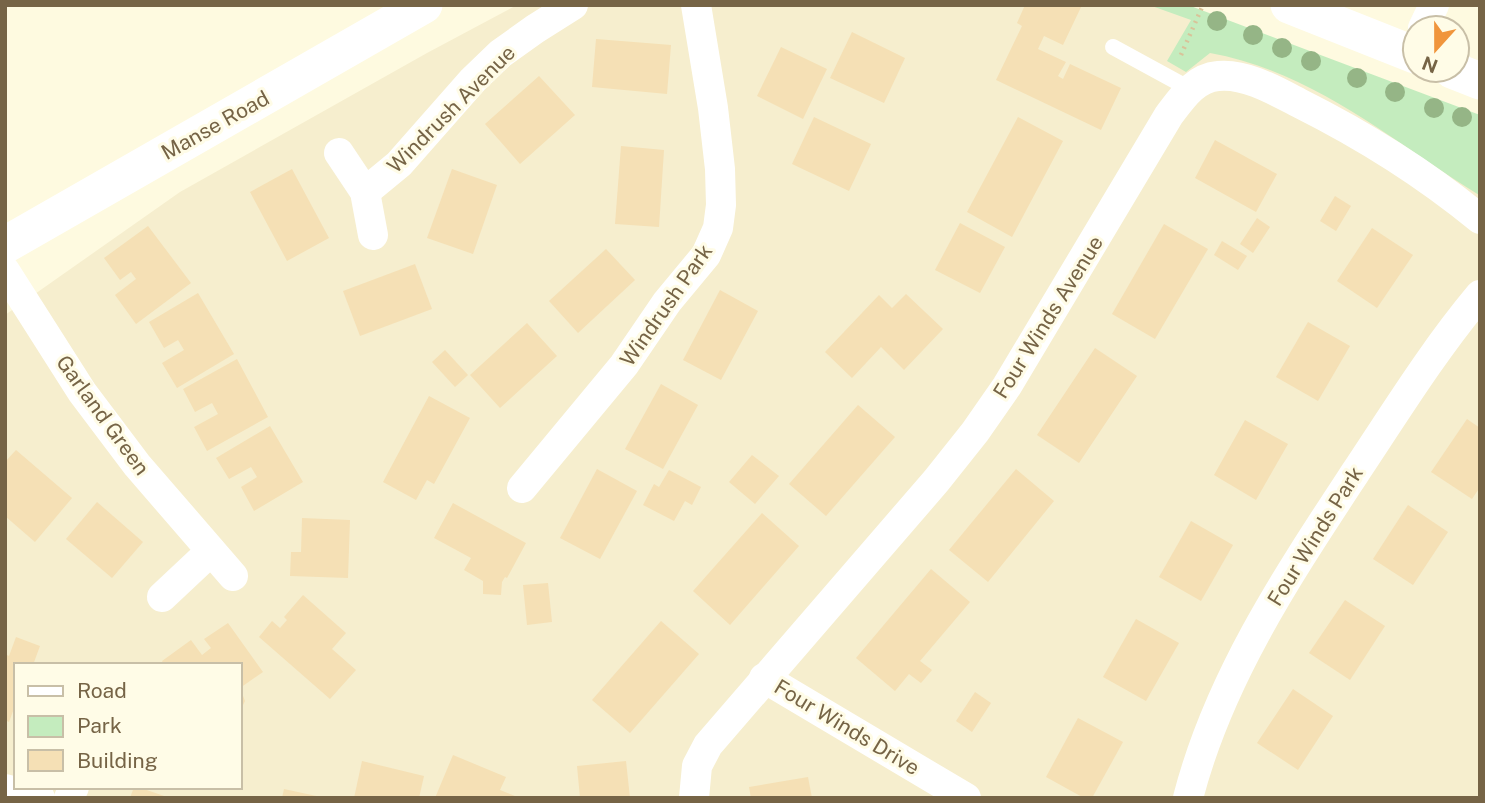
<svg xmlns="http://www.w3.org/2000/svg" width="1485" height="803" font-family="'Public Sans',sans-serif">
<rect width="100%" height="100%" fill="#fefae0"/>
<path fill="#f6eece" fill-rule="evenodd" d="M517,5H1173L1480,177V798H5V315L180,192L427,53ZM16,665H240V787H16Z"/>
<path fill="#c4ecbe" d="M1149,5H1188L1480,115L1479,195C1392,141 1314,72 1210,53L1186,72L1167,61L1191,20Z"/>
<g fill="#f5e0b5">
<path d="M1025,5H1082L1063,45L1044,36L1038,49L1066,62L1058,76L1063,79L1070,64L1121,88L1101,130L996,80L1022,26L1017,23Z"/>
<path d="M852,32L905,58L884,103L830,78Z"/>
<path d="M596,39L671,45L667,94L592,87Z"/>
<path d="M781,47L827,69L803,119L757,96Z"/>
<path d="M539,76L575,115L520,164L485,124Z"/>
<path d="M814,117L871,144L849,191L792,164Z"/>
<path d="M1018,117L1063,141L1012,237L967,212Z"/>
<path d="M1215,140L1277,174L1256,212L1195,178Z"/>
<path d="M621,146L664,150L659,227L615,224Z"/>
<path d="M292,169L329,238L287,261L250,192Z"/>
<path d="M452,169L497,185L473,254L427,238Z"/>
<path d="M1335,196L1351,206L1336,231L1320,221Z"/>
<path d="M1257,218L1270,227L1253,253L1240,244Z"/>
<path d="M960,223L1005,247L980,293L935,270Z"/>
<path d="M1164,224L1208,249L1155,339L1112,314Z"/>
<path d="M148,226L191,283L136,324L115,295L136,279L131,272L120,280L104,258Z"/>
<path d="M1372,228L1413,255L1377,308L1337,281Z"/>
<path d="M1222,241L1247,256L1238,270L1214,255Z"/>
<path d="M606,249L635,280L578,333L549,301Z"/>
<path d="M415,264L432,309L360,336L343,291Z"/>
<path d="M720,290L758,311L721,380L683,360Z"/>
<path d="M198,293L234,354L177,388L162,363L184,350L178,340L164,348L149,322Z"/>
<path d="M906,294L943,329L904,370L881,347L852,378L825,352L879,295L892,308Z"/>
<path d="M1308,322L1350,346L1318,401L1276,377Z"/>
<path d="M527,323L557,356L500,408L470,375Z"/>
<path d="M1095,348L1137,376L1079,463L1037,435Z"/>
<path d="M445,350L468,375L455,387L432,362Z"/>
<path d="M237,359L268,417L207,451L194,427L218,414L212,403L195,412L183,389Z"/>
<path d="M661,384L698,405L663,469L625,449Z"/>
<path d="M429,396L470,418L434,484L427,480L416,500L383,482Z"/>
<path d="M858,405L895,437L826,516L789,484Z"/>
<path d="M1467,419L1480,428V487L1472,499L1431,472Z"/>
<path d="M1245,420L1288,444L1256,500L1214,475Z"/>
<path d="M270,426L303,482L254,511L241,487L257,477L251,467L229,479L216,458Z"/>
<path d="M16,450L72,498L35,542L5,516V462Z"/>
<path d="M752,455L779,476L755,504L729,482Z"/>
<path d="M597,469L637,491L600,559L560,538Z"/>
<path d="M1016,469L1054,501L988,582L949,550Z"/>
<path d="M669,470L701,487L692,505L685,501L674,521L643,505L654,484L659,487Z"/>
<path d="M97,502L143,542L112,578L66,539Z"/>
<path d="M453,503L526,543L507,578L505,577L502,582L501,595L483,594V581L464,570L471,558L434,538Z"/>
<path d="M1408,505L1448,532L1413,585L1373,559Z"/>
<path d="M762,513L799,546L730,625L693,591Z"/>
<path d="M302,518L350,520L348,578L290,576L291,552H301Z"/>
<path d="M1191,521L1233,545L1201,601L1159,577Z"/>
<path d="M931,569L970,602L920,661L932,670L921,683L909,674L895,691L856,658Z"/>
<path d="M548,583L552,622L527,625L523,585Z"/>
<path d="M303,595L346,633L332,649L356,670L330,699L259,637L272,621L280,628L287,620L284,617Z"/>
<path d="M1345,600L1385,626L1350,680L1309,653Z"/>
<path d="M1136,619L1179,643L1146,701L1103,677Z"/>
<path d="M661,621L699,654L630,733L592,700Z"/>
<path d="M228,623L263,672L240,688L245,701L240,711V665H164L162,661L191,640L202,655L211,648L204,639Z"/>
<path d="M16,637L40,646L33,665H16V703L9,722L5,720V654L9,656Z"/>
<path d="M1293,689L1333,716L1298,770L1257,743Z"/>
<path d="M975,692L991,703L972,732L956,721Z"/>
<path d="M1078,718L1123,742L1092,798H1084L1046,777Z"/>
<path d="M453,755L506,777L500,790L515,796L514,798H435Z"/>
<path d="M362,761L424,776L419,798H354Z"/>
<path d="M626,761L630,798H580L577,766Z"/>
<path d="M808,777L812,798H751L749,787Z"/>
<path d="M134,787H138L170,798H130Z"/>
<path d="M284,789L321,797V798H282Z"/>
</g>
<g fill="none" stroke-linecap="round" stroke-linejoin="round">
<path stroke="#d9c399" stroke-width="4.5" stroke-dasharray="2 5" stroke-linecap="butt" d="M1181,55L1203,5"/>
<path stroke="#fff" stroke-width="16" d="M1113,47L1190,89"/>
<g stroke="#fff" stroke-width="30">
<path d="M1423,28L1434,5"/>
<path d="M339,153L365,192L373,235"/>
<path d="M365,192L399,164L473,80L500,54L535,29L573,5"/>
<path d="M5,271L82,392L137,465L233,576"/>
<path d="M522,488L624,365L667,302L706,255L718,228L721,205L720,169L713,108L696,5"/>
<path d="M162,597L211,551"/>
<path d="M764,678L966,798"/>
<path d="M5,789L40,798"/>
<path d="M69,798L74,787"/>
<path d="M694,798L697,766L708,745L936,481L975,432L1007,386L1169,115C1182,98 1195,78 1218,76C1245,73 1276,91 1299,103C1363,135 1424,173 1480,219"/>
<path d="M1188,798C1219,678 1288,575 1355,473C1395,413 1433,351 1480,295"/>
</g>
<g stroke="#fff" stroke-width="37">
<path d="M1289,5L1415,55"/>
<path d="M1452,70L1480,81"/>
<path d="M5,245L424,5"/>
</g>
</g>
<g fill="#95b586">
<circle cx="1217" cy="21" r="10"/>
<circle cx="1253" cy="35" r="10"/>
<circle cx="1282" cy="48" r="10"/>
<circle cx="1311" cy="61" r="10"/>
<circle cx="1357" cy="78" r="10"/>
<circle cx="1395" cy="92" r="10"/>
<circle cx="1434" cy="108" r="10"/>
<circle cx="1462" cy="117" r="10"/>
</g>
<g text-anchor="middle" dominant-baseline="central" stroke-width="6" stroke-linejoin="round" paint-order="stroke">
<g font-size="21" fill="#766446" stroke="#fffce7">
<text transform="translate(451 109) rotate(-45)">Windrush Avenue</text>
<text transform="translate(215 125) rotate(-29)">Manse Road</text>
<text transform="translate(666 305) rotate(-55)">Windrush Park</text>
<text transform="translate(1048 317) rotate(-58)">Four Winds Avenue</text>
<text transform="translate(103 415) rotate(54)">Garland Green</text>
<text transform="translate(1315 536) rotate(-58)">Four Winds Park</text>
<text transform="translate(847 727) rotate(31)">Four Winds Drive</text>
</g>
</g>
<rect width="1485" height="803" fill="none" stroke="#766446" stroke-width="14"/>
<rect x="14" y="663" width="228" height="126" fill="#fffce7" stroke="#c8bfa7" stroke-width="2"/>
<rect x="28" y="686" width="35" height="10" fill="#ffffff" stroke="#c8bfa7" stroke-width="2"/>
<text x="77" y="698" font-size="21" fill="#766446">Road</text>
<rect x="28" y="716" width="35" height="21" fill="#c4ecbe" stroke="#c8bfa7" stroke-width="2"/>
<text x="77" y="733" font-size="21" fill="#766446">Park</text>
<rect x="28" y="750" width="35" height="21" fill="#f5e0b5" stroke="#c8bfa7" stroke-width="2"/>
<text x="77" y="768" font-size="21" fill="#766446">Building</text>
<g transform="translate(1436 49) rotate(201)"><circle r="33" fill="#fffce7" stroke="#c8bfa7" stroke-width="2"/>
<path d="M0-5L12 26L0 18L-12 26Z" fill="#f0953c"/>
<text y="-10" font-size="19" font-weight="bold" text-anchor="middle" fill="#766446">N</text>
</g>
</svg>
